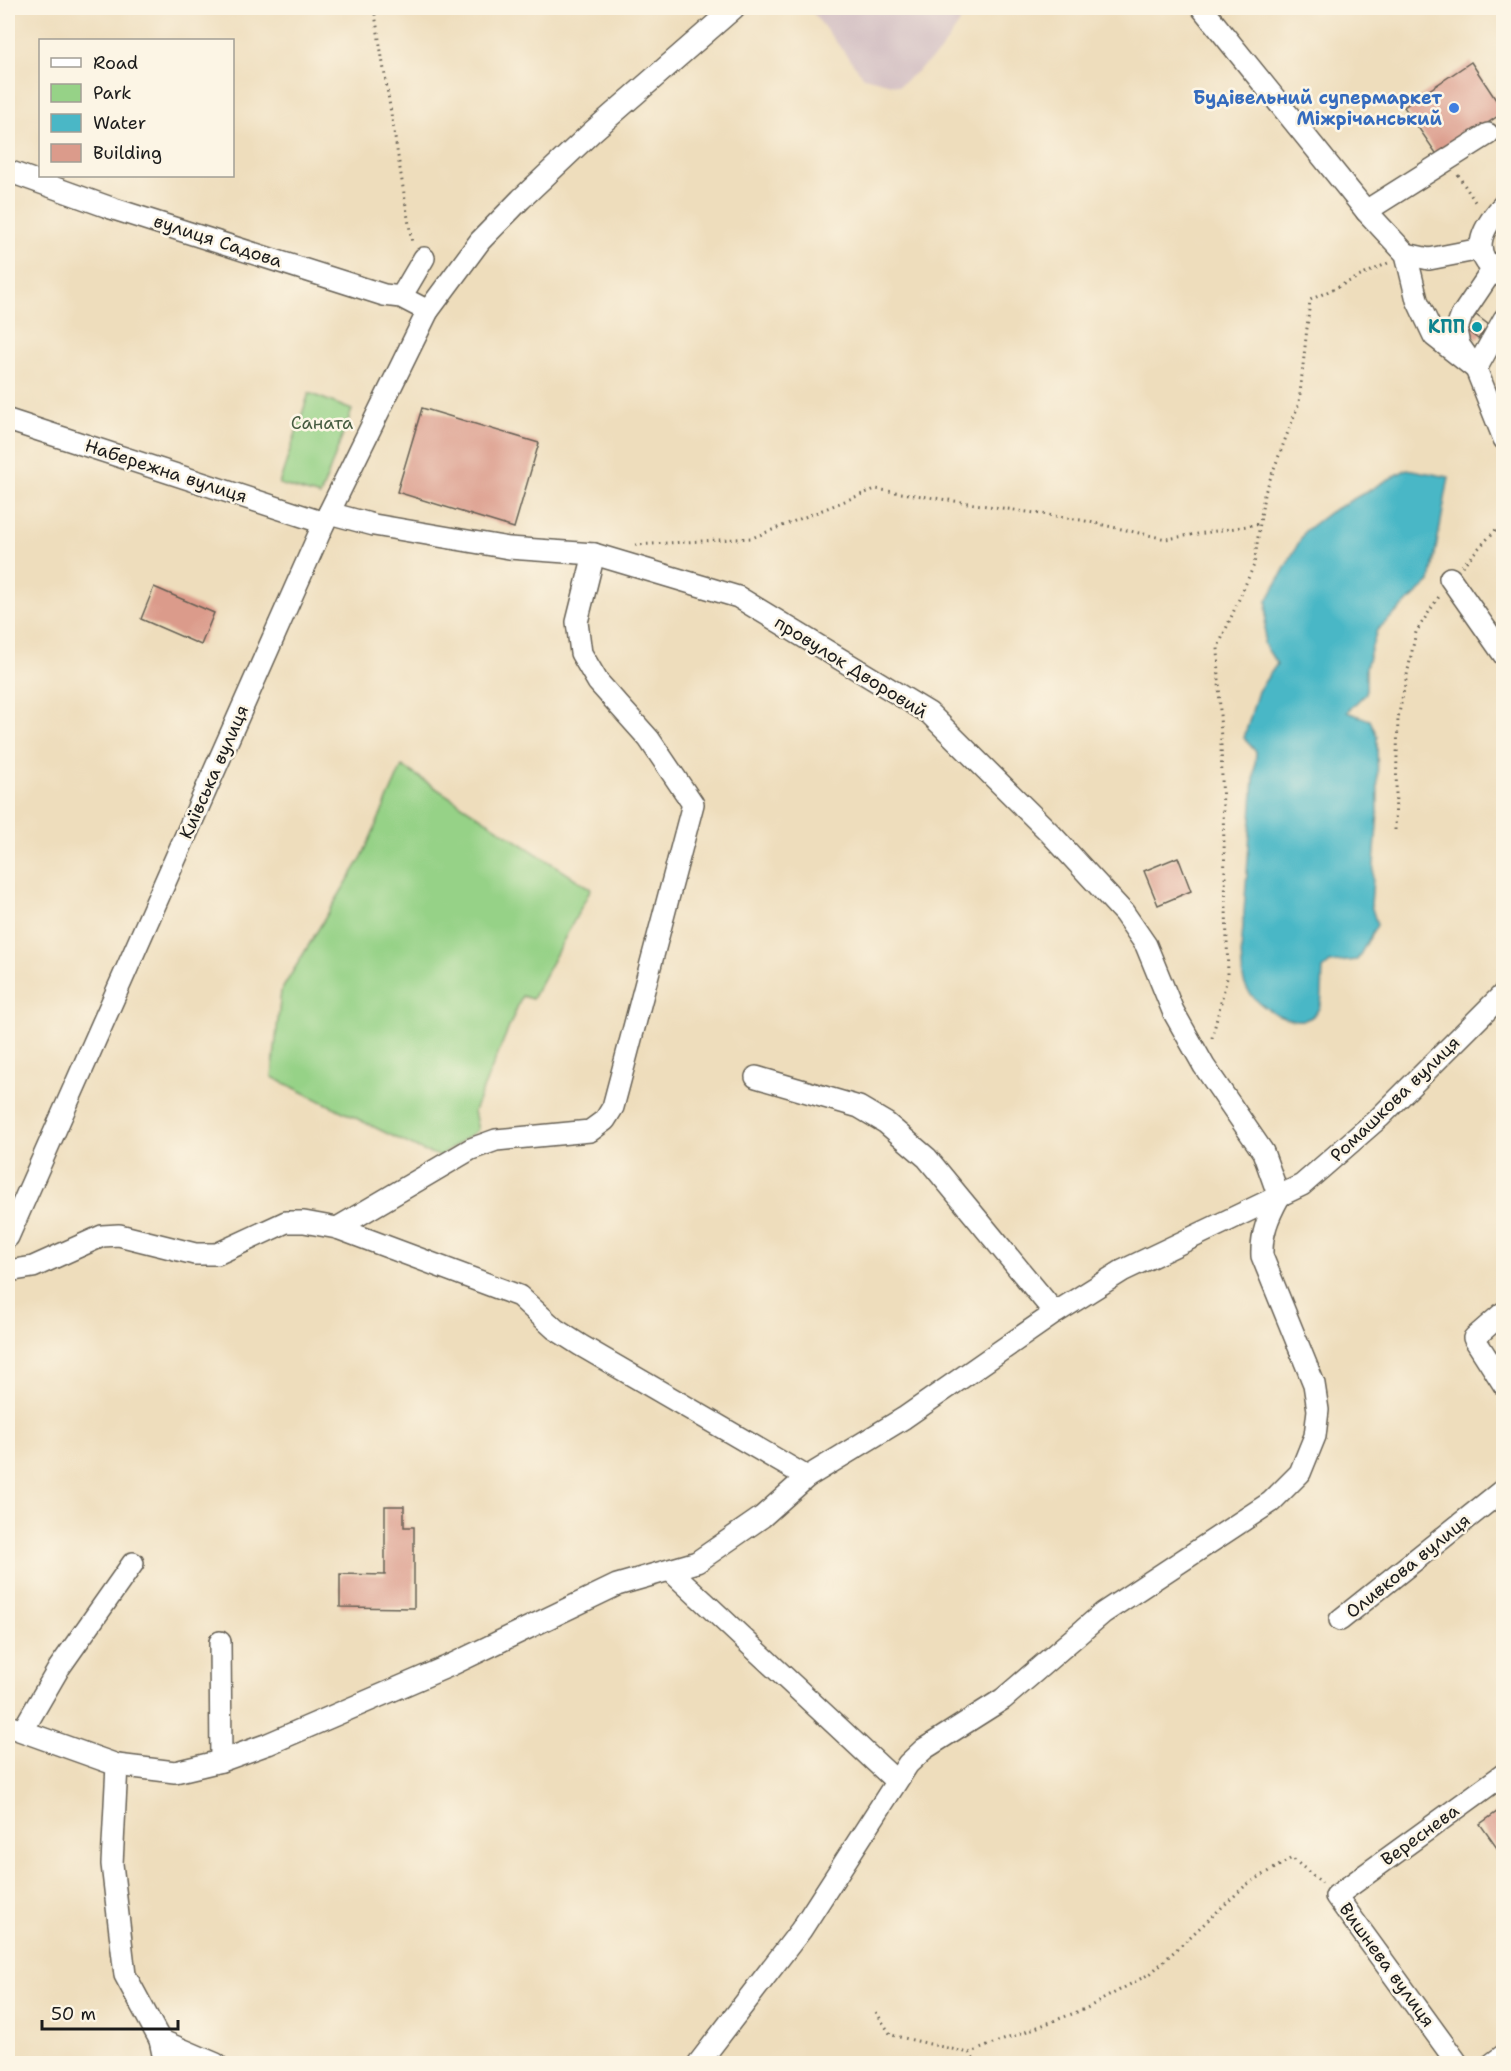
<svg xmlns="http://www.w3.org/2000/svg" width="1511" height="2071" font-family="'Shantell Sans',sans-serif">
<rect width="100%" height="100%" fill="#fcf5e5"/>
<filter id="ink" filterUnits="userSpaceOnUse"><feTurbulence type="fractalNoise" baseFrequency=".0167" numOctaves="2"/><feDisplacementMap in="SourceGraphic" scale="12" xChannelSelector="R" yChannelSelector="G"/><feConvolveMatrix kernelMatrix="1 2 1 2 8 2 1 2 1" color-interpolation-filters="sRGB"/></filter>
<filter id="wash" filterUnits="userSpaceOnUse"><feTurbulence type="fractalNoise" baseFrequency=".008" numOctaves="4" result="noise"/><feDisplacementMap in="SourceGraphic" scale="24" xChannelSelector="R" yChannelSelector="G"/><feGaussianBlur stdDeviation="1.35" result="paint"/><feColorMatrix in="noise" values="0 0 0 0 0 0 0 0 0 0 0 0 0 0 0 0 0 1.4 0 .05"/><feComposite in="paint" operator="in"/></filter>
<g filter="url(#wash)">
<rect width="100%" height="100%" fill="#eeddbc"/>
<path fill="#d2bec2" d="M809,8H964L959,24L938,54L899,86L864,77Z"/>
<g fill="#96d287" stroke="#597752" stroke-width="1.5">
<path d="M309,393L352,410L320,496L279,484Z"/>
<path d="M402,766L591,889L532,999L522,996L474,1111L478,1130L440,1156L423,1151L272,1077L281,991L362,857Z"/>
</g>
<path fill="#4ab7c6" stroke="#336a71" stroke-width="1.5" d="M1407,469L1449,477L1430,582L1377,630L1366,667V693L1347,712L1370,720L1377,736L1378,812L1371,905L1377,925L1357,960L1330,963L1323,969C1322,979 1323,991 1321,1002C1312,1041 1255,1009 1245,985C1241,976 1242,962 1241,952L1256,752L1244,738L1258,691L1277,664L1264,644L1267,601L1305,531L1330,512Z"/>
<g id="blocks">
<g fill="#db9b8b">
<path d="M1471,62L1504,112L1438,156L1404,107Z"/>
<path d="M1476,315L1489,325L1478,339L1465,329Z"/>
<path d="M422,408L539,443L514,528L397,492Z"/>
<path d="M154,587L214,613L201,645L141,619Z"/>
<path d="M1178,857L1191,891L1158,905L1144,871Z"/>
<path d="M385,1506H404V1527H414V1608L340,1607V1574L385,1575Z"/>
<path d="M1504,1807V1858L1480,1824Z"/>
</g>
</g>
</g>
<g filter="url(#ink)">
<use href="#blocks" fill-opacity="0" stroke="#666054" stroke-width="1.5"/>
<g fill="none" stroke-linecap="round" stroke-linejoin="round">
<g stroke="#666054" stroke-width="24">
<g id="minor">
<path d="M1202,8L1366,211L1406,254L1417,300L1434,336L1476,369"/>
<path d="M8,171L111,208L384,295L401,297L428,311"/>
<path d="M1366,211L1488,134"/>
<path d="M1406,254L1429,259L1481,249"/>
<path d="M1493,269L1462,315L1456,331L1459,345L1476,369L1504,439"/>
<path d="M1503,277C1467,254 1481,229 1504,204"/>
<path d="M401,297L424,258"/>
<path d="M1476,369L1504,319"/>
<path d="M8,420L324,523"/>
<path d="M329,513L374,525L509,548L594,554L738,597L929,713L1050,833L1124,913L1146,945L1173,1011L1204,1066L1263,1152L1279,1197"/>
<path d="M1450,578L1504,655"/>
<path d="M756,1077L859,1107L886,1123L927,1158L1055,1313"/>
<path d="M337,1228L471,1149L496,1140L590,1131L605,1120L613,1107L693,804L649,739L598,682L581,653L577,622L594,554"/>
<path d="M8,1237L324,523L428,311L480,241L521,199L592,132L734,8"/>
<path d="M8,1271L33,1267L102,1236L119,1235L195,1254H217L286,1222H304L337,1228L519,1296L555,1329L580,1345L807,1477"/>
<path d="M1504,1312L1474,1338L1504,1385"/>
<path d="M671,1571L896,1781"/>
<path d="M1340,1620L1504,1489"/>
<path d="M220,1642L221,1761"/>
<path d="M8,1726L117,1765L175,1772L221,1761L268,1744L451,1665L617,1585L697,1562L762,1517L807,1477L904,1418L1055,1313L1122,1271L1302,1185L1380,1117L1504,993"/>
<path d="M23,1730L59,1668L133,1563"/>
<path d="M117,1765L112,1864L125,1975L160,2040L165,2064"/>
<path d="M160,2040L216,2064"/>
<path d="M698,2064L801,1930L908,1764L924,1749L1003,1699L1103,1613L1271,1502L1300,1473L1315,1436L1318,1410L1314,1384L1262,1256C1261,1234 1268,1217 1279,1197"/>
<path d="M1458,2064L1336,1896L1504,1774"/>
<path d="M1492,2064L1504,2055"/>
</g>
</g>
<g stroke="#666054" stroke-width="3" stroke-dasharray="1.5 4.5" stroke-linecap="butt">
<path d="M374,8L412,243"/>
<path d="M1458,175L1477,205"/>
<path d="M635,545L752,538L875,489L1081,520L1166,539L1260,524"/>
<path d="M1462,566L1504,521"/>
<path d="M1395,830L1398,718L1416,632L1440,595"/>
<path d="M1212,1038L1228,974L1218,647L1254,565L1264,495L1299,403L1310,300L1388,263"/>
<path d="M876,2012L891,2035L969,2053L1085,2009L1151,1973L1246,1885L1292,1858L1322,1883"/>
<path d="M969,2053L977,2064"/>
</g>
<use href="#minor" stroke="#fff" stroke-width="21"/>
</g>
</g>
<circle fill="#3f7fe0" stroke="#fcf5e5" stroke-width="2" cx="1454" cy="108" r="6"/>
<circle fill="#0f9aa8" stroke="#fcf5e5" stroke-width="2" cx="1477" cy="327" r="6"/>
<g text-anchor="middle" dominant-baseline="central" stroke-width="5" stroke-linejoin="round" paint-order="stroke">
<g font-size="18" font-weight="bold" fill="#366cbe" stroke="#fcf5e5" text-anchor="end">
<text x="1442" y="98">Будівельний супермаркет<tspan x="1442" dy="21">Міжрічанський</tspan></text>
</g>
<g font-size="18" fill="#1c1c1c" stroke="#fcf5e5">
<text transform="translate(218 241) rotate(18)">вулиця Садова</text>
<text transform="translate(166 471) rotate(18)">Набережна вулиця</text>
<text transform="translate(851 667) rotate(32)">провулок Дворовий</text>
<text transform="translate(214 772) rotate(-66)">Київська вулиця</text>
<text transform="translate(1395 1099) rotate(-44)">Ромашкова вулиця</text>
<text transform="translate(1408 1566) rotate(-39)">Оливкова вулиця</text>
<text transform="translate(1420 1835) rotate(-36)">Вереснева</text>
<text transform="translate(1387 1965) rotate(54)">Вишнева вулиця</text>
</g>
<g font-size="18" font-weight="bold" fill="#0d838f" stroke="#fcf5e5" text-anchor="end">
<text x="1465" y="327">КПП</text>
</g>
<g font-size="18" fill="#475c41" stroke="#fcf5e5">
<text x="322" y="423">Саната</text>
</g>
</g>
<rect width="1511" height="2071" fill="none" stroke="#fcf5e5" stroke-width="30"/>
<rect x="39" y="39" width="195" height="138" fill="#fcf5e5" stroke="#a29e95" stroke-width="1.5"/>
<rect x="51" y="58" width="30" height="9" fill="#ffffff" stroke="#a29e95" stroke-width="1.5"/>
<text x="93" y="69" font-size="18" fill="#1c1c1c">Road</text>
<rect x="51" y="84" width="30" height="18" fill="#96d287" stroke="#a29e95" stroke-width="1.5"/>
<text x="93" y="99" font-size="18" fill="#1c1c1c">Park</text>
<rect x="51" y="114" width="30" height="18" fill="#4ab7c6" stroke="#a29e95" stroke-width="1.5"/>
<text x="93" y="129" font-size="18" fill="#1c1c1c">Water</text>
<rect x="51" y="144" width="30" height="18" fill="#db9b8b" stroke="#a29e95" stroke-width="1.5"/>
<text x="93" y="159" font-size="18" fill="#1c1c1c">Building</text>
<path d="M42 2020v9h136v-9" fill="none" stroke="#1c1c1c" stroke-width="3"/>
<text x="51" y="2020" font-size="18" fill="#1c1c1c" stroke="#fcf5e5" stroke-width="4.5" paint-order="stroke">50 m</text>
</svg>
